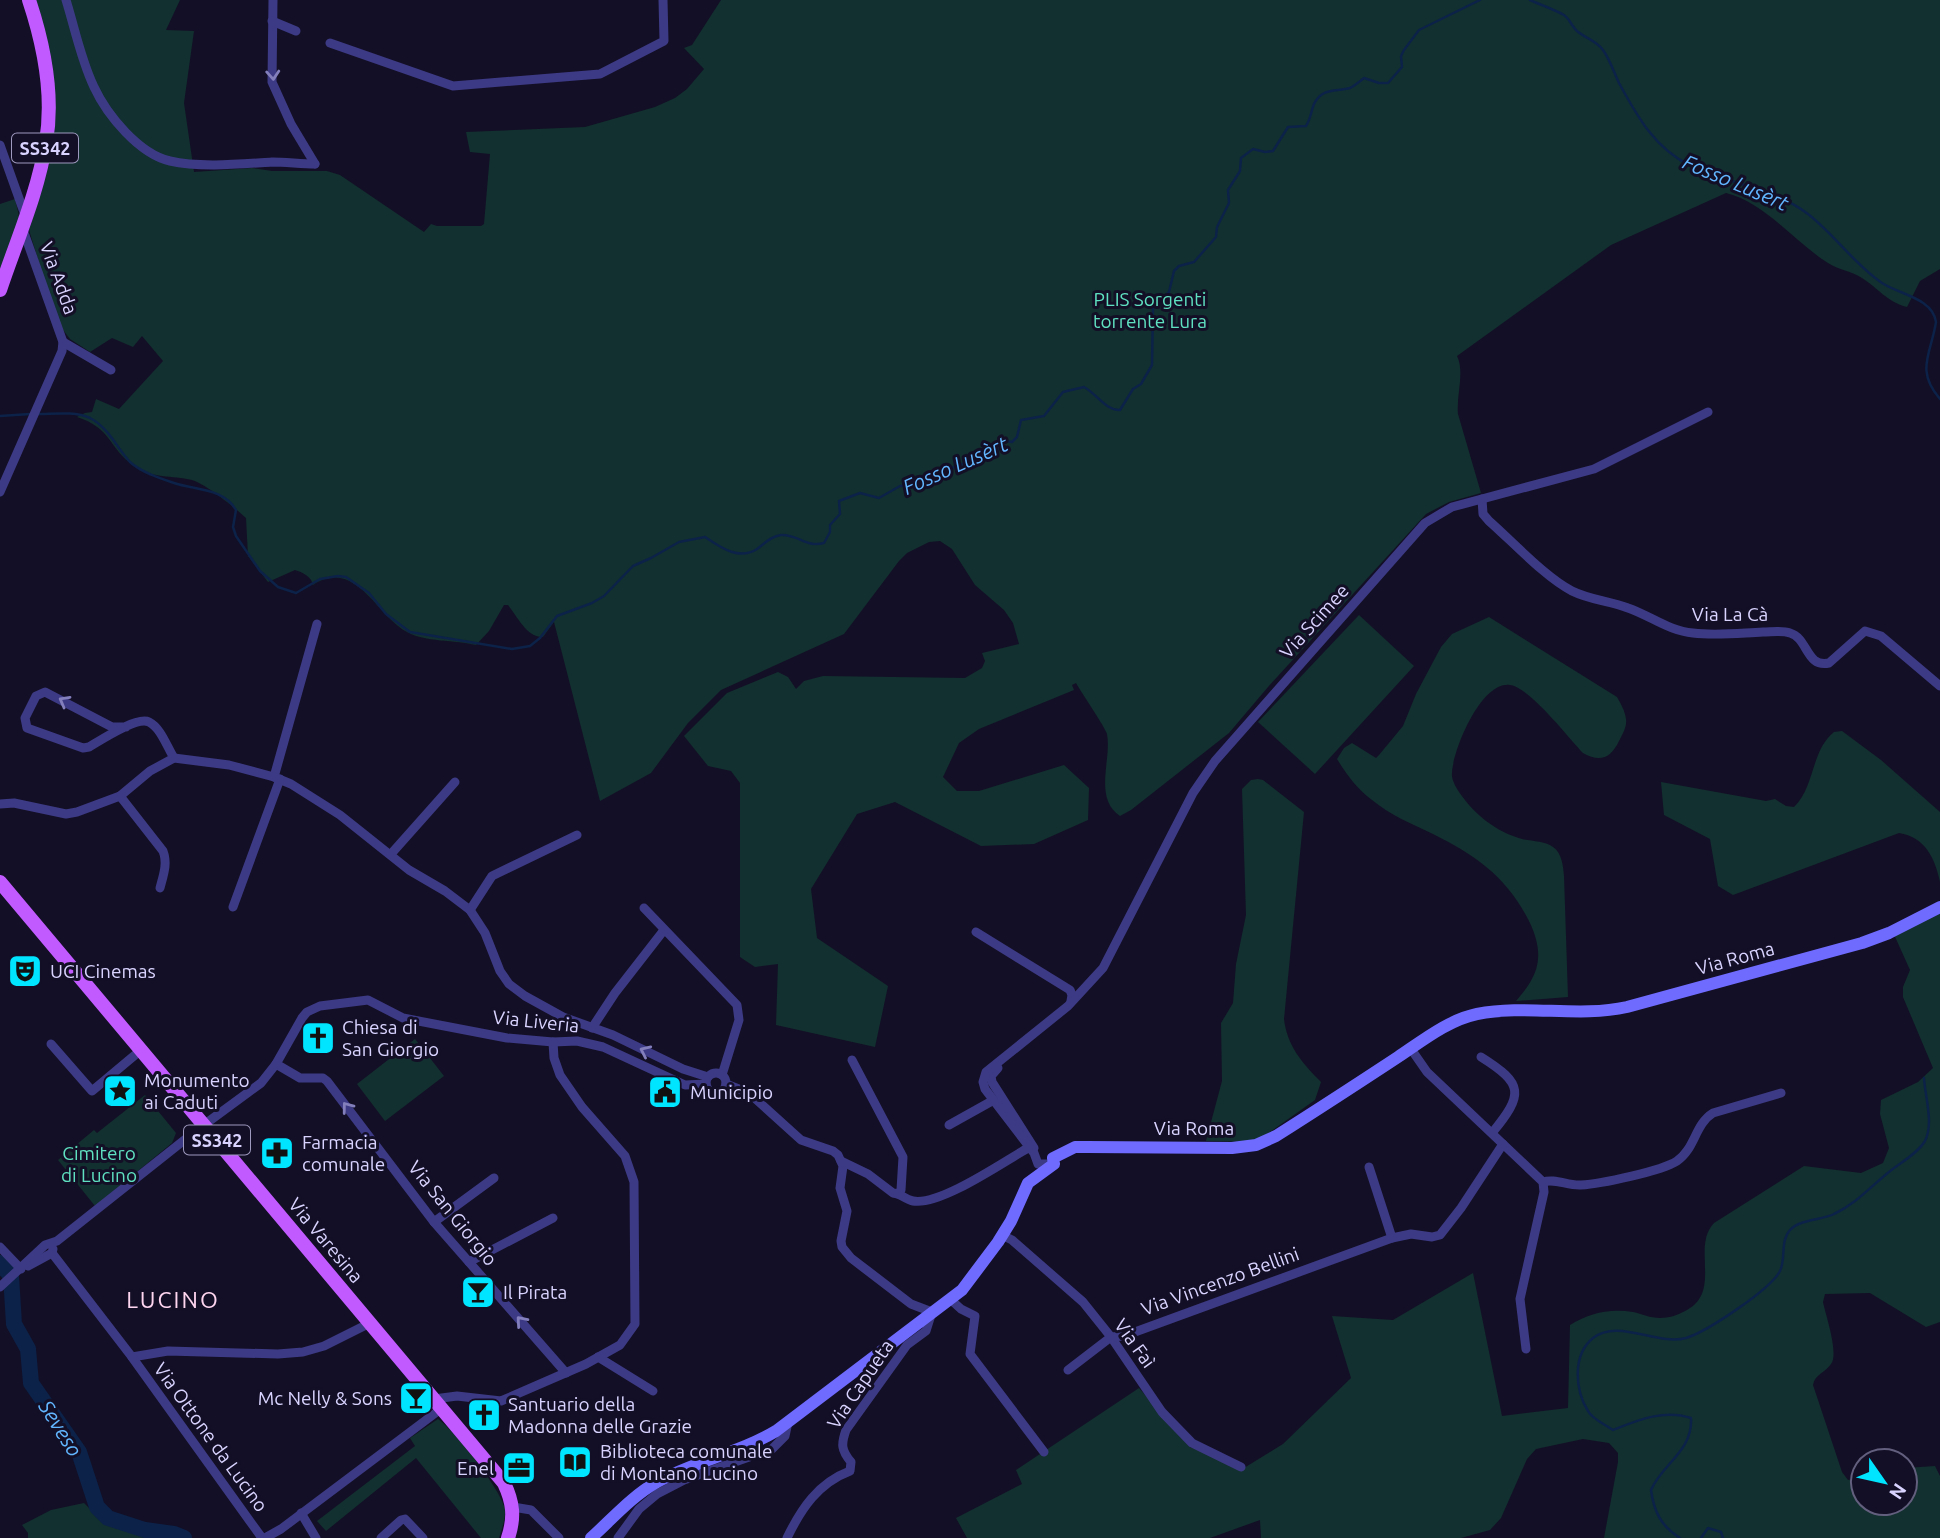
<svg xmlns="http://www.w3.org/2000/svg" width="1940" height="1538" font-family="Ubuntu,sans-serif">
<rect width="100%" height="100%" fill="#130f26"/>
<g fill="#12302f">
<path d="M35,0H180L166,30L194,31L184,103L194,172L252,168L272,171H327L340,175L424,232L431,224L437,226H481L484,224L490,154L470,152L466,132L585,127L655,107L675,98L687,89L704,69L684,48L692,45L721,0H1940V269L1920,281L1907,307C1887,302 1878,288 1862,278C1852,271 1838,270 1828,263C1794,242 1766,203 1726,193L1611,245L1457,356C1465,372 1456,396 1458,414L1481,493L1449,502L1426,514L1268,687L1229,733L1131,810L1120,816C1093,798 1112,759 1107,734C1105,727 1081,692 1076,683L1072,685L1074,690L979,729L959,743L943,777L957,791H979L1064,765L1089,788L1088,820L1034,844L981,846L895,802L857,814L811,889L817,938L888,986L875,1047L776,1025L778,964L755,967L740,957V783L731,771L708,766L684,736L727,693L778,672L788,677L796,689L804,681L823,676L965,678L982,668L985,661L982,653L1019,644L1013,623L1004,610L975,585L952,549L940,541L929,542L907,553L899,561L844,634L721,690L688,723L651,773L600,801L554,622L543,637C527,638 517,616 508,605H504L489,631L476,645C456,640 424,642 407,632C376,616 356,557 313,585C312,577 302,572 295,570L268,582L248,556L246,518C235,508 206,484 192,480C172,475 152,479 134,466C109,449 112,428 77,417L85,413L92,412L96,399L119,409L163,361L142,336L133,347L112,338L90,352L70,339L57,322L29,230L49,164Z"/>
<path d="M15,199L20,220L0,281V204Z"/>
<path d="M1359,615L1414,666L1315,774L1258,722Z"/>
<path d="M1489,617L1617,697C1621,704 1625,711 1626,719C1627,727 1623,733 1619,741C1611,758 1600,763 1583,753C1568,737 1529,687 1510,685C1481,681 1453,750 1452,773C1451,779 1456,787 1459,792C1474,814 1496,832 1522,839C1531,841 1546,841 1553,847C1562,853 1563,866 1564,876L1568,997L1516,1001C1539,975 1545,956 1530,923C1508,878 1477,856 1433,834C1412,824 1390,815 1372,800C1357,789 1347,775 1337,759L1344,748L1352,743L1376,758L1379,755L1403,726L1416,694L1441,647L1452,634Z"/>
<path d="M1842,731L1881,760L1940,812V882C1935,858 1925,837 1899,833L1733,895L1718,886L1710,839L1664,815L1661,782L1766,801L1775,799L1786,806L1794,807C1815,787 1811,750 1834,732Z"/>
<path d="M1258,779L1263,780L1304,812L1284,1019C1287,1046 1303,1064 1321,1082L1315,1100L1256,1142L1206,1141L1222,1081L1221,1023L1233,1003L1236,964L1246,915L1242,789L1251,780Z"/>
<path d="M1940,902V1322L1926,1327L1870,1293L1825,1294L1823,1302C1826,1316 1839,1354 1831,1364C1825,1373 1815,1374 1813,1385L1842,1472L1848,1480L1863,1477V1503H1905V1468L1935,1466L1940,1476V1538H1604L1618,1462V1453L1609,1443L1583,1439L1536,1449L1527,1459L1501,1518L1490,1530L1461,1538H1261L1260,1520L1210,1538H967L956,1518L1022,1484L1016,1470L1139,1388L1190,1447L1244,1468L1283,1444L1351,1378L1332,1316L1393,1320L1473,1273L1502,1416L1568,1408L1570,1325C1589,1313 1610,1308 1633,1312C1642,1314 1650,1318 1660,1318C1671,1318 1681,1314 1690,1308C1720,1288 1692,1246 1714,1223L1804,1166L1861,1173L1883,1163L1889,1148L1880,1114L1881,1100L1918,1082L1933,1068L1903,997V987L1910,970L1892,930Z"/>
<path d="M415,1039L444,1076L385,1121L357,1084Z"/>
<path d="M145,1095L176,1133L172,1143L95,1206L58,1160L94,1130L97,1133Z"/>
<path d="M438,1419C455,1431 498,1486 504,1506C507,1516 502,1528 499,1538H481L416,1458L326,1531L317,1521L415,1446L410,1438Z"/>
<path d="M84,1503L104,1523L164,1538H28V1533L22,1525L51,1510Z"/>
</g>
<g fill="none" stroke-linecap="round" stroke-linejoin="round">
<g stroke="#0c2248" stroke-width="2.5">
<path d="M1530,0C1541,5 1553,9 1564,15C1570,19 1572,27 1577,31C1585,38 1597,41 1603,50C1610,60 1614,72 1619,83C1637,116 1655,149 1691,166C1729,184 1774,188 1808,214C1835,235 1854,264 1882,283C1898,294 1933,298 1936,322C1931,354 1915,370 1940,399"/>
<path d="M37,414C54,414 74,411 90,418C108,427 117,448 130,462C141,472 159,478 174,483C194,490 224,488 236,510L233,527L236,536L260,571L278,587L296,593L320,579L338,576L346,577L369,593L386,614L410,632L512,649L530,646L540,638L557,616L592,603L604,596L633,566L651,558L679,542L705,537C720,547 739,561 757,549C764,544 771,536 781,535C798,534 806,548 824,543L830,532V525L840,514L839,501L860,493L879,498L900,486L920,484L949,469L976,459L991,449L999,440L1012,442L1017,437L1021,420L1044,416L1063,392L1084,387C1097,394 1106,411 1120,410L1133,389L1141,384L1152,365L1153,308L1169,292L1174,271L1179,266L1194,262L1216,237L1217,227L1229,203L1228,190L1240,171L1241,158L1253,149L1265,152L1273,151L1288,127L1306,126C1311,118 1311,111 1314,104C1322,87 1336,92 1350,88C1354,86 1360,81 1364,78L1379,83H1388L1402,67L1401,56L1404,50L1419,30L1480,0"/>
<path d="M0,416L30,414"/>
<path d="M1680,1538C1661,1526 1654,1512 1651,1490C1662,1464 1693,1451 1691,1418C1664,1409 1638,1420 1613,1430C1606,1425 1592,1419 1588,1411C1575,1390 1572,1355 1593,1338C1618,1318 1657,1346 1686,1338C1706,1332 1770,1290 1780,1271C1786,1259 1780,1241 1790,1230C1800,1219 1822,1220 1834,1214C1856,1204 1870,1187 1889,1172C1900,1163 1917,1154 1925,1141C1934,1123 1925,1097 1924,1078"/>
<path d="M1701,1538L1708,1528L1721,1532L1723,1538"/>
</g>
<path stroke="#0c2248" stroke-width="16" d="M0,1263L11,1276L14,1324L28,1349L31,1383L79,1452L97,1507L108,1518L145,1530L174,1534L184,1538"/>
<g stroke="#3d3a85" stroke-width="9">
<path d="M66,0C75,29 81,60 94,87C107,115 139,154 170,161C200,168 241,164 272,162C286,162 301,164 315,164"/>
<path d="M273,0L272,82L291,124L315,164"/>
<path d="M272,21L296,31"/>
<path d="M330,43L453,86L600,74L664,41L663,0"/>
<path d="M0,145L25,215"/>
<path d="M63,342L111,370"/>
<path d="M0,492L62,351L63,342L22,227"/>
<path d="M1482,499L1483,514L1489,521C1513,542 1545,577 1572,591C1590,600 1610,601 1628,608C1651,616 1669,631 1693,633C1716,636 1740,633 1763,632C1771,632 1782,630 1790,633C1808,638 1806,668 1829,663L1865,631L1881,636L1940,686"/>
<path d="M126,727H112L45,692L36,696L25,718L27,728L83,748L89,747C101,740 137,716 149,722C161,728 167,747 174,758"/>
<path d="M274,777L317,624"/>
<path d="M120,796L163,851C168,864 163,876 160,888"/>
<path d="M0,804L14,803L66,814L77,812L120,796L150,771L174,758L229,765L274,777L291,784L340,815L409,870L445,891L470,910L485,933L500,971L509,984L525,996L563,1017L613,1035L683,1069L708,1077"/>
<path d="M391,854L455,782"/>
<path d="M233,907L280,779"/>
<path d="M644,908L737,1005L739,1020L722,1075"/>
<path d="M470,910L492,876L577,835"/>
<path d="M976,932L1070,990L1072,995L1071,1001"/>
<path d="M592,1028L615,993L664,930"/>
<path d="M51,1044L92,1091L141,1050"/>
<path d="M1411,1049L1427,1072L1543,1182L1544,1192L1520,1299L1526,1349"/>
<path d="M1481,1057C1524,1084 1524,1094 1492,1133"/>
<path d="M276,1064L300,1078H323L327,1081L434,1222L566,1373"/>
<path d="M998,1068L991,1076L992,1082L1034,1148"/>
<circle cx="716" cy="1083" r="10"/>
<path d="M726,1084L749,1093L801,1140L833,1151L838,1155L843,1166L840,1188L847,1211L841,1241L842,1247L851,1258L911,1304L932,1312L926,1331L907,1345L846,1430C841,1444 841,1450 851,1462L850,1471C818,1483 801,1509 787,1538"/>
<path d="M949,1125L992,1101"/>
<path d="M841,1161L868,1174L893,1193L898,1194L901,1190L903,1157L852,1060"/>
<path d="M1054,1164H1038L1034,1153L985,1089L983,1082L986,1072L1068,1006L1103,968L1193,793L1215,761L1425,523L1452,507L1594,469L1708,412"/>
<path d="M1369,1167L1392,1238"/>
<path d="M1543,1182C1555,1178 1568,1186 1581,1185C1600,1184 1662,1171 1677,1161C1695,1149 1695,1124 1713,1113L1781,1093"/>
<path d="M898,1194C902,1196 908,1200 913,1201C940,1206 1003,1162 1028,1148"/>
<path d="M434,1222L494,1178"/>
<path d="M1002,1235L1012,1240L1083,1302L1111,1337L1162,1412L1192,1443L1241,1467"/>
<path d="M0,1247L21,1269"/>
<path d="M52,1253L132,1357L168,1351L278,1354L303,1352L324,1346L370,1323"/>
<path d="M469,1262L553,1218"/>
<path d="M28,1266L52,1253L53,1249"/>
<path d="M0,1287L45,1245L57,1241L197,1130L261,1083L276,1064L302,1018L307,1012L320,1006L368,1000L403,1018L507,1038L553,1042L577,1041L603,1047L685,1085L706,1084"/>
<path d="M950,1299L961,1309L975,1316L970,1354L1044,1452"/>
<path d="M132,1357L262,1538"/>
<path d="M598,1357L653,1391"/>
<path d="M1068,1370L1111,1337L1124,1336L1392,1238L1411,1234L1432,1237L1440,1235L1461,1208L1503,1144"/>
<path d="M434,1399L457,1396L501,1401L586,1364L620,1345L635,1324L634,1182L625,1156L582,1107L560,1075L554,1058L553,1042"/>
<path d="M513,1507L531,1510L559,1538"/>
<path d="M301,1513L316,1538"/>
<path d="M265,1538L281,1529L442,1408"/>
<path d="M381,1538L401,1520L405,1519L423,1538"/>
<path d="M618,1538L639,1509L657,1494L684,1480L772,1449L785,1436L788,1422"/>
</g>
<path stroke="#6f6bff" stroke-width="12" d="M591,1538C612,1519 632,1496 657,1482C695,1461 739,1453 776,1431L962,1290L998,1242L1011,1221L1028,1183L1054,1164L1053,1158L1075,1147H1087L1232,1148L1256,1145L1276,1136C1317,1110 1357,1084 1398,1057C1422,1041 1448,1020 1477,1014C1527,1004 1578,1018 1627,1007L1862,943L1889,933L1940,907"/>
<g stroke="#c25bff" stroke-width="14">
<path d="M0,290C16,242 38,193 46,142C54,95 44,45 29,0"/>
<path d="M0,882L504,1483C513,1502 515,1517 508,1538"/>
</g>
</g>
<defs><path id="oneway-chevron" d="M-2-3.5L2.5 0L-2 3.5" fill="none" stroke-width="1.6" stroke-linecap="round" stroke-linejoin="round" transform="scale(1.75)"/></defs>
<g stroke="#837fbc">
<use href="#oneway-chevron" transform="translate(273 75) rotate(86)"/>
<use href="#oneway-chevron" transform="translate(64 701) rotate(-151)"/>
<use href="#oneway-chevron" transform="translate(645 1051) rotate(-155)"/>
<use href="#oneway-chevron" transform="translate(347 1107) rotate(-127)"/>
<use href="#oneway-chevron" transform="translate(521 1321) rotate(-131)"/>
</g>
<defs>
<g id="theatre-square" transform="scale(1.75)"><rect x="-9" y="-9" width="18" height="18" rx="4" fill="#00e5ff" stroke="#130f26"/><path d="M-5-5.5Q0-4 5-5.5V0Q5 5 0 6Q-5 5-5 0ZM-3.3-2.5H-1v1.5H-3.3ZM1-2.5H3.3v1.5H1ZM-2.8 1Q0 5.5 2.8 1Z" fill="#111"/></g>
<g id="church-square" transform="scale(1.75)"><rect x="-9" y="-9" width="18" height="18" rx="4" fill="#00e5ff" stroke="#130f26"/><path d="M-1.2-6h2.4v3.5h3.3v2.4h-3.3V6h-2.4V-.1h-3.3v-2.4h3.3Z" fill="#111"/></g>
<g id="sight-square" transform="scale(1.75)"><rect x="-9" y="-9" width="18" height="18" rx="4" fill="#00e5ff" stroke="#130f26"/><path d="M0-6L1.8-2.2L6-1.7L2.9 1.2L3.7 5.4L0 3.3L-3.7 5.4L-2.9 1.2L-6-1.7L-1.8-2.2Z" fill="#111"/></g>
<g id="civic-square" transform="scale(1.75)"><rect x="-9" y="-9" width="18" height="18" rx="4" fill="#00e5ff" stroke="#130f26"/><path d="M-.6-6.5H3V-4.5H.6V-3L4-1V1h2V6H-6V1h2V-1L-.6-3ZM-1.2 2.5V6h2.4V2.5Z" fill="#111"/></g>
<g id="pharmacy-square" transform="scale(1.75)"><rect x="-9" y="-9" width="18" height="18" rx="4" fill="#00e5ff" stroke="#130f26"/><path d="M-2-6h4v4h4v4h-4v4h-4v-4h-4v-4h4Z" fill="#111"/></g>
<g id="bar-square" transform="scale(1.75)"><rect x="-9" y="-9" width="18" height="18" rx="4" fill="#00e5ff" stroke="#130f26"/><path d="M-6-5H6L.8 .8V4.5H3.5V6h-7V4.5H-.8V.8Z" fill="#111"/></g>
<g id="library-square" transform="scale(1.75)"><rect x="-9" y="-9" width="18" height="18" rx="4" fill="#00e5ff" stroke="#130f26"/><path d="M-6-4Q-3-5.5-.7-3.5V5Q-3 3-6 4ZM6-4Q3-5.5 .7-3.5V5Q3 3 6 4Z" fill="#111"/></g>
<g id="office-square" transform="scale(1.75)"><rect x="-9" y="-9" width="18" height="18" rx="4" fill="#00e5ff" stroke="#130f26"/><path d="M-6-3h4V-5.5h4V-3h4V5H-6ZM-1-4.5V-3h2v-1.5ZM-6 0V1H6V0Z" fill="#111"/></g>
</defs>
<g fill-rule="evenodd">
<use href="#theatre-square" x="25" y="971"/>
<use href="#church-square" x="318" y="1038"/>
<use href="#sight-square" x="120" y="1091"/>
<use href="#civic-square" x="665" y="1092"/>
<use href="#pharmacy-square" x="277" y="1153"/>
<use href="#bar-square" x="478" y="1292"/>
<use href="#bar-square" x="416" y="1398"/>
<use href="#church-square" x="484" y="1415"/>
<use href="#library-square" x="575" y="1462"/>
<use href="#office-square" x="519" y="1468"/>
</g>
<g text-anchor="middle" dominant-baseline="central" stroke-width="6" stroke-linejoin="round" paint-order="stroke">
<g fill="#130f26" stroke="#9e99be" stroke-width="2">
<rect x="12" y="133.5" width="66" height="29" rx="5"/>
<rect x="184" y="1125.5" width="66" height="29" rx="5"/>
</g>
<g font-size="18" font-weight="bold" fill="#d9d4ff">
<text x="45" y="148">SS342</text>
<text x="217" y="1140">SS342</text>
</g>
<g font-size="19" fill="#d9d4ff" stroke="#130f26">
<text transform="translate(59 278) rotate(70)">Via Adda</text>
<text x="1730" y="614">Via La Cà</text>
<text transform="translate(1314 621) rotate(-48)">Via Scimee</text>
<text transform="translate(1735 958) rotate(-15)">Via Roma</text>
<text transform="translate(536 1021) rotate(6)">Via Liveria</text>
<text x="1194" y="1128">Via Roma</text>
<text transform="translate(453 1213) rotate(51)">Via San Giorgio</text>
<text transform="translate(326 1240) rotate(50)">Via Varesina</text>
<text transform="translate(1220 1281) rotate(-20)">Via Vincenzo Bellini</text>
<text transform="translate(1135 1343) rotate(54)">Via Faì</text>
<text transform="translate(860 1384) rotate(-56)">Via Capueta</text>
<text transform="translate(211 1437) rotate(54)">Via Ottone da Lucino</text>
</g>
<g font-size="19" fill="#5fe0c0" stroke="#130f26">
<text x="1150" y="299">PLIS Sorgenti<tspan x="1150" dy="22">torrente Lura</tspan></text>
<text x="99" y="1153">Cimitero<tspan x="99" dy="22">di Lucino</tspan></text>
</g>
<g font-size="19" fill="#d9d4ff" stroke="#130f26" text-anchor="start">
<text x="50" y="971">UCI Cinemas</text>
<text x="342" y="1027">Chiesa di<tspan x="342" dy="22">San Giorgio</tspan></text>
<text x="144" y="1080">Monumento<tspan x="144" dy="22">ai Caduti</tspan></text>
<text x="690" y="1092">Municipio</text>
<text x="302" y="1142">Farmacia<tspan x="302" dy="22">comunale</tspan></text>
<text x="503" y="1292">Il Pirata</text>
<text x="392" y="1398" text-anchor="end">Mc Nelly &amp; Sons</text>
<text x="508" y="1404">Santuario della<tspan x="508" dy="22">Madonna delle Grazie</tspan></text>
<text x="600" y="1451">Biblioteca comunale<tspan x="600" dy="22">di Montano Lucino</tspan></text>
<text x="494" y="1468" text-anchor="end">Enel</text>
</g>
<g font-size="21" font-style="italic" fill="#62b6ff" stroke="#130f26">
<text transform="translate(1736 182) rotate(23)">Fosso Lusèrt</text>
<text transform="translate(955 465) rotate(-24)">Fosso Lusèrt</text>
<text transform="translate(61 1428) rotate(58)">Seveso</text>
</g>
<g font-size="23" letter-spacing="2" fill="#ffd6f0" stroke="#130f26">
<text x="173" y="1299">LUCINO</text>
</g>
</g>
<g transform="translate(1884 1482) rotate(124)"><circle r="33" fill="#130f26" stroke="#625e7d" stroke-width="2"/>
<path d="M0-5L12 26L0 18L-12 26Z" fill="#00e5ff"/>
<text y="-10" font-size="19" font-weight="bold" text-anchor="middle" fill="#d9d4ff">N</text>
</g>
</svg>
